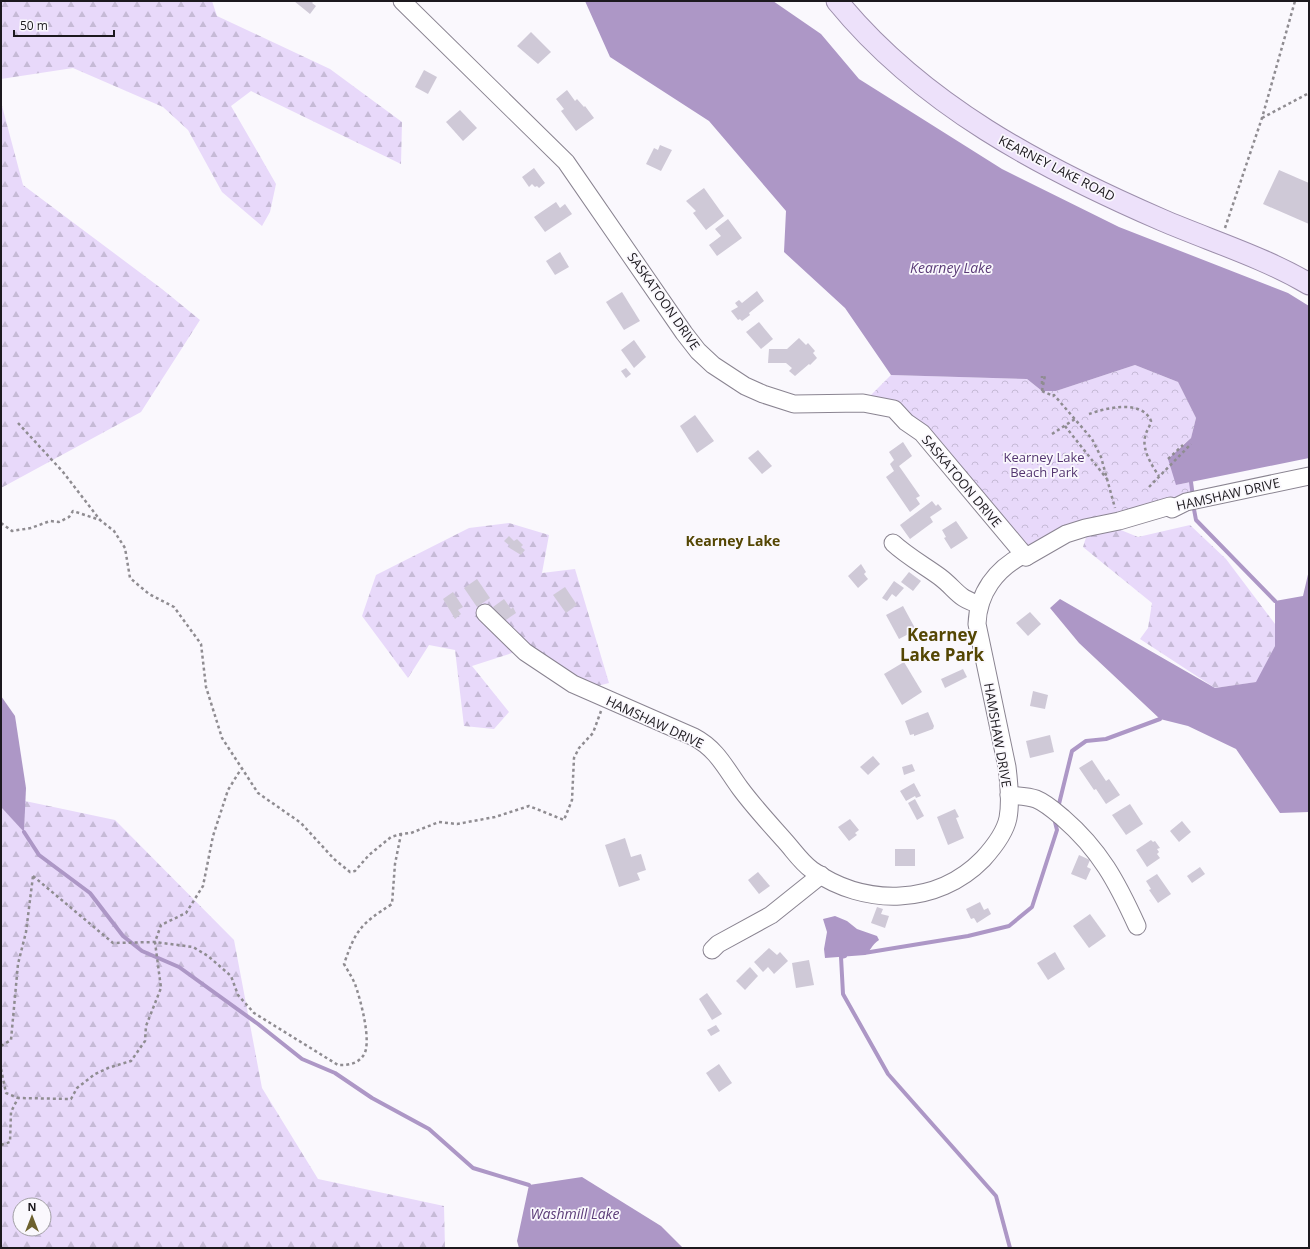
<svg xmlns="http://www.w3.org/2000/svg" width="1310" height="1249" font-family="'Open Sans',sans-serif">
<defs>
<pattern id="forest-firs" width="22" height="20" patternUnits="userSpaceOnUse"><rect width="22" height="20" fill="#e8d9fa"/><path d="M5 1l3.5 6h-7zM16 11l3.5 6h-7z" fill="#c6bad6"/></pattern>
<pattern id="park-crowns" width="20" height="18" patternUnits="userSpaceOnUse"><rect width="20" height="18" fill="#e8d9fa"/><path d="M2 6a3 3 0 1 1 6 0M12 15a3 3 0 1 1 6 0" fill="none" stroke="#c6bad6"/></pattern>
</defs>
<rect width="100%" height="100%" fill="#faf8fd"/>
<g fill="url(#forest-firs)" fill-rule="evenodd">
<path d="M1,1H212L217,16L330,69L402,122L401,164L251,91L231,106L276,184L270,212L262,226L222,192L188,130L163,107L73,68L1,79Z"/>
<path d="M1,102L23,185L162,289L200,320L141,412L1,488Z"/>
<path d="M509,523L549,535L542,573L575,569L609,683L574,692L515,652L472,666L509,712L494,729L464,726L455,650L429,645L408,678L362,616L376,575L469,528Z"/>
<path d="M1190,525L1226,559L1275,624V646L1257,682L1215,688L1140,639L1148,628L1152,603L1083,547L1088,531L1111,526L1138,537Z"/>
<path d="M25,801L115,820L234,940L262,1088L318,1179L444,1206L445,1248H1V807L24,831ZM20,1205H44V1229H20Z"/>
</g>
<path fill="url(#park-crowns)" d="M1135,365L1178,382L1196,418L1191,438L1179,448L1176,485L1191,482L1193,502L1101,525L1026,557L906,422L863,403L891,375L1027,379L1042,391H1056Z"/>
<g fill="#ad97c6">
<path d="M585,1H773L821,34L859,79L1002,169L1119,227L1288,293L1309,306V458L1176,485L1168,459L1191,438L1196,418L1178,382L1135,365L1056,391H1042L1027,379L891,375L845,308L784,252L786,211L709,121L610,57Z"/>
<path d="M1309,570V812L1280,813L1236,749L1188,726L1160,719L1079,643L1050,608L1060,599L1215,688L1256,682L1275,646V601L1303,596Z"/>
<path d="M1,696L15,716L26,788L24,832L1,807Z"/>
<path d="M835,916L847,921L857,929L877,936L879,940C871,945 871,951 865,955L825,958L824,949L827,932L823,919Z"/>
<path d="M582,1177L661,1226L683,1248H519L517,1241L529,1185Z"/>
</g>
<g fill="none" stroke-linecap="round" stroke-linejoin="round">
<g stroke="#ad97c6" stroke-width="4">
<path d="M1191,482L1193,497"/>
<path d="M1193,504L1196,520L1275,601"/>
<path d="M1058,808L1072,751L1086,741L1106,739L1160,719"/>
<path d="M24,832L39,855L90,893L123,936L142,951L179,967L258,1024L302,1059L335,1073L372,1098L429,1129L473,1168L529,1185"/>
<path d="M864,953L968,936L1009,926L1032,907L1057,830L1054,818"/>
<path d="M845,956L841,957L843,994L888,1074L996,1196L1010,1248"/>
</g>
</g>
<g fill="#cfc9d7">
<path d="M294,1H314L312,3L316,6L310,14Z"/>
<path d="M531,32L551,52L538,64L517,46Z"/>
<path d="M424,70L437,77L428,94L415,87Z"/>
<path d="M567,90L575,101L577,99L584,107L585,106L594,118L576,131L561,111L564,109L556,99Z"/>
<path d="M460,110L477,128L463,141L446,122Z"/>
<path d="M660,145L672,150L661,171L646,164L654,148L658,150Z"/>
<path d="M534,168L545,183L539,188L537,186L535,187L532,184L529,187L522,177Z"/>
<path d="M1279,170L1309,183V224L1263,204Z"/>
<path d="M704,188L724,216L706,230L693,213L696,211L686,201Z"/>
<path d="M556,202L560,208L565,204L572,214L545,232L534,217Z"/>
<path d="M728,219L742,238L717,256L709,245L721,236L715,229Z"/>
<path d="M560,252L569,267L555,275L546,261Z"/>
<path d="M757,291L764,301L749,313L750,315L742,321L740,319L738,320L731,311L738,307L735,303L739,300L742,303Z"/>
<path d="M622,292L640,321L624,330L606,302Z"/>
<path d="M759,322L773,339L761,349L746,332Z"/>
<path d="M799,338L806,345L808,343L815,351L813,353L817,358L810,365L809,364L795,376L789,371L792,368L786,363H768L769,349H787Z"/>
<path d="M634,340L646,357L634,368L621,350Z"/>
<path d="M626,368L631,374L626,378L621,371Z"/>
<path d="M695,415L714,441L697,453L680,426Z"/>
<path d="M903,442L912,456L899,466L920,496L916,498L920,504L910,512L886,477L894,471L890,464L894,460L889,452Z"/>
<path d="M758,450L772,466L762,474L748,458Z"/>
<path d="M932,501L936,506L938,504L942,509L930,517L933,522L910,539L900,525Z"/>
<path d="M956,521L968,538L951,549L944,538L946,537L942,530Z"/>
<path d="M509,536L514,541L517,539L523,545L521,547L525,550L521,555L508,547L510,546L504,541Z"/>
<path d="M861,564L866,572L864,574L868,579L858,588L848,576Z"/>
<path d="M909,572L921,581L913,591L901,582Z"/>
<path d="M477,579L490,598L477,607L464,588Z"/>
<path d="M894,581L904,588L896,597L892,594L887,601L882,598Z"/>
<path d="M565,587L577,605L566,613L553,595Z"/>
<path d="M453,592L463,607L458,610L461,614L455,619L443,599Z"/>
<path d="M504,599L511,609L513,607L516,613L503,622L493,607Z"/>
<path d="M903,606L916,630L899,639L886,615Z"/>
<path d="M1030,612L1041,624L1028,636L1016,623Z"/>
<path d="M904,662L922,692L902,705L884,674Z"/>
<path d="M963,669L967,677L945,688L941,679Z"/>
<path d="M1033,691L1048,695L1045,709L1030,706Z"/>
<path d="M928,712L934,726L933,729L914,736V734L910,735L905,721Z"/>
<path d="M1050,735L1054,752L1030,758L1026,741Z"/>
<path d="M873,756L880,764L868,775L860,767Z"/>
<path d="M1092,760L1106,781L1109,779L1120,795L1106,804L1096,789L1094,790L1079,768Z"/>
<path d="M912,764L915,771L904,775L902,767Z"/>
<path d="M914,783L921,796L916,798L915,796L906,801L900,791Z"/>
<path d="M915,799L924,816L917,820L908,803Z"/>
<path d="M1130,804L1143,824L1126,835L1112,815Z"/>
<path d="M955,809L959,817L956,818L964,838L948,845L937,817Z"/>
<path d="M850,819L859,830L855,833L857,835L849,841L838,827Z"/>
<path d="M1182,821L1191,832L1179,842L1170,831Z"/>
<path d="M625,838L631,857L641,854L646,870L637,873L640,880L619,887L605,845Z"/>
<path d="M1151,840L1153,842L1155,841L1160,848L1157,849L1159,852L1157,854L1160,858L1147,867L1136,850Z"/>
<rect x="895" y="849" width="20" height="17"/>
<path d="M1079,855L1090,860L1087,867L1091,869L1086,880L1071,874Z"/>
<path d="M1200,867L1205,874L1192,883L1187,876Z"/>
<path d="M758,872L770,886L759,894L748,880Z"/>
<path d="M1157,874L1171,894L1158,903L1149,890L1151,889L1146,881Z"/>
<path d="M980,902L984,910L988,908L991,914L977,923L974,918L971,919L966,909Z"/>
<path d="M877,907L883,909L881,914L889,916L885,928L871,923Z"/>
<path d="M1090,914L1106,936L1089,948L1073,926Z"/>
<path d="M769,948L777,955L780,952L788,961L774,974L768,967L763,972L754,962Z"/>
<path d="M1055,952L1065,969L1048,980L1037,963Z"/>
<path d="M809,960L814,985L796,988L792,963Z"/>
<path d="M750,967L758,976L745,990L736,981Z"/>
<path d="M707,993L722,1014L712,1020L699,999Z"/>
<path d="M716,1025L720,1031L711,1036L707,1030Z"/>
<path d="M719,1064L732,1083L719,1092L706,1073Z"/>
</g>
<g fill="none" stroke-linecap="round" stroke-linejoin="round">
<g stroke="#8a8491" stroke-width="19">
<g id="minor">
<path d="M402,1L566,162L684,333L698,351L713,365L745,386L763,394L794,404L863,403L894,409L906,422L922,433L1026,557"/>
<path d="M893,543C907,556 925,566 940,577C956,589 959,600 980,604"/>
<path d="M485,613L525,652L573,684L694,737C717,749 726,769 740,788C754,807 770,824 785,841C794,851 801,862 812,870C865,907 937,906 983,859C993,848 1005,833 1008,818C1011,802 1009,783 1007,767L977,624C978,593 996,569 1023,555L1026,557L1066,534L1085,528L1119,521L1170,506L1172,509L1186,502L1309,476"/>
<path d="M1009,795C1017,796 1028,796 1036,799C1046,803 1056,812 1063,818C1100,850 1117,882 1137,926"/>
<path d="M712,950L718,944L771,915L821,875"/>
</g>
</g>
<g stroke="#9c8eab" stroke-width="23">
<path id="major" d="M837,1C922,105 1042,168 1162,220C1211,241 1263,257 1309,284"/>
</g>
<g stroke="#8f8c91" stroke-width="2.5" stroke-dasharray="3 3" stroke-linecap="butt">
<path d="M1262,118L1309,93"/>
<path d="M1225,228L1262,118L1295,1"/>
<path d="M1042,384V376"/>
<path d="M1042,391L1053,396L1054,395L1092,439L1101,457L1115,508"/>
<path d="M1042,391L1045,375"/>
<path d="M1089,414C1106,408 1142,399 1151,421C1150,427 1146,431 1145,437C1142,450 1152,466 1159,476"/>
<path d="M18,423L63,472L100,520"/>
<path d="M1065,426L1107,479"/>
<path d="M1052,434L1075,419"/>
<path d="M1168,459L1183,445"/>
<path d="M1149,487L1191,444"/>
<path d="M1,523L12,531L31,528L50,521L59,522L69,517L73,511L100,520L114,531L125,548L130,578L149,594L174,607L201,644L206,687L222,738L258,793L301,823L334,859L350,872L355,871L369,855L391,837L401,834L411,833L439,822L457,824L495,817L529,806L564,820L572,800L574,758L579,748L593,733L601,711"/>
<path d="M33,876L113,943L155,942L193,947L208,956L231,976L238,995L254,1013L338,1065C347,1065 356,1065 363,1056C373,1044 360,998 355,984C352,977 348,971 344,964C356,929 361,924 392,904L395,864L401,834"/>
<path d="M1,1046L11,1040L18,964L26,932L33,876"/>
<path d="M1,1069L6,1093L18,1098"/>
<path d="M1,1145L10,1142L11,1112L18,1098L71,1099L77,1088L95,1074L108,1068L131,1061L145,1041L146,1026L161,988L155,942L161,925L186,913L203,886L213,836L228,790L241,769"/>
</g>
<use href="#minor" stroke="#fff" stroke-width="17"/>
<use href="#major" stroke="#ede1fa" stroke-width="21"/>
</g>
<g text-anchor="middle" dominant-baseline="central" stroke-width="3.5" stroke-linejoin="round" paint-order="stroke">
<g font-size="13" fill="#1c191e" stroke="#faf8fd">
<text transform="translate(1057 168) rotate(27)">KEARNEY LAKE ROAD</text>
<text transform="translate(664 301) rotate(55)">SASKATOON DRIVE</text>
<text transform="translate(962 481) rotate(50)">SASKATOON DRIVE</text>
<text transform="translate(1228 494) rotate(-13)">HAMSHAW DRIVE</text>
<text transform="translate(655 722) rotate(25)">HAMSHAW DRIVE</text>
<text transform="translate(998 735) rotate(80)">HAMSHAW DRIVE</text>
</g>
<g font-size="13" fill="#543671" stroke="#faf8fd">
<text x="1044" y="457">Kearney Lake<tspan x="1044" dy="15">Beach Park</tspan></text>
</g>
<g font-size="14" font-style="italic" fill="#5a3b77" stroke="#faf8fd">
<text x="951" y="267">Kearney Lake</text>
<text x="575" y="1213">Washmill Lake</text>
</g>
<g font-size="14" font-weight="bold" fill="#544603" stroke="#faf8fd">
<text x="733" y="540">Kearney Lake</text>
</g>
<g font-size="17" font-weight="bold" fill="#544603" stroke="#faf8fd">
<text x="942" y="634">Kearney<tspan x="942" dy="20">Lake Park</tspan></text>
</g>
</g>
<rect width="1310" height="1249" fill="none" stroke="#1c191e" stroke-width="4"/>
<g transform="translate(32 1217)"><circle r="19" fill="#faf8fd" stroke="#a19fa4"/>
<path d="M0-3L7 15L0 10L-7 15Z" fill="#6d612e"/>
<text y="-6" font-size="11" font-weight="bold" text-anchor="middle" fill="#1c191e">N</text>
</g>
<path d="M14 30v6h100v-6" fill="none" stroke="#1c191e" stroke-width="2"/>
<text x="20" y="30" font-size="12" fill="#1c191e" stroke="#faf8fd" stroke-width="3" paint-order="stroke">50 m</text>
</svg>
